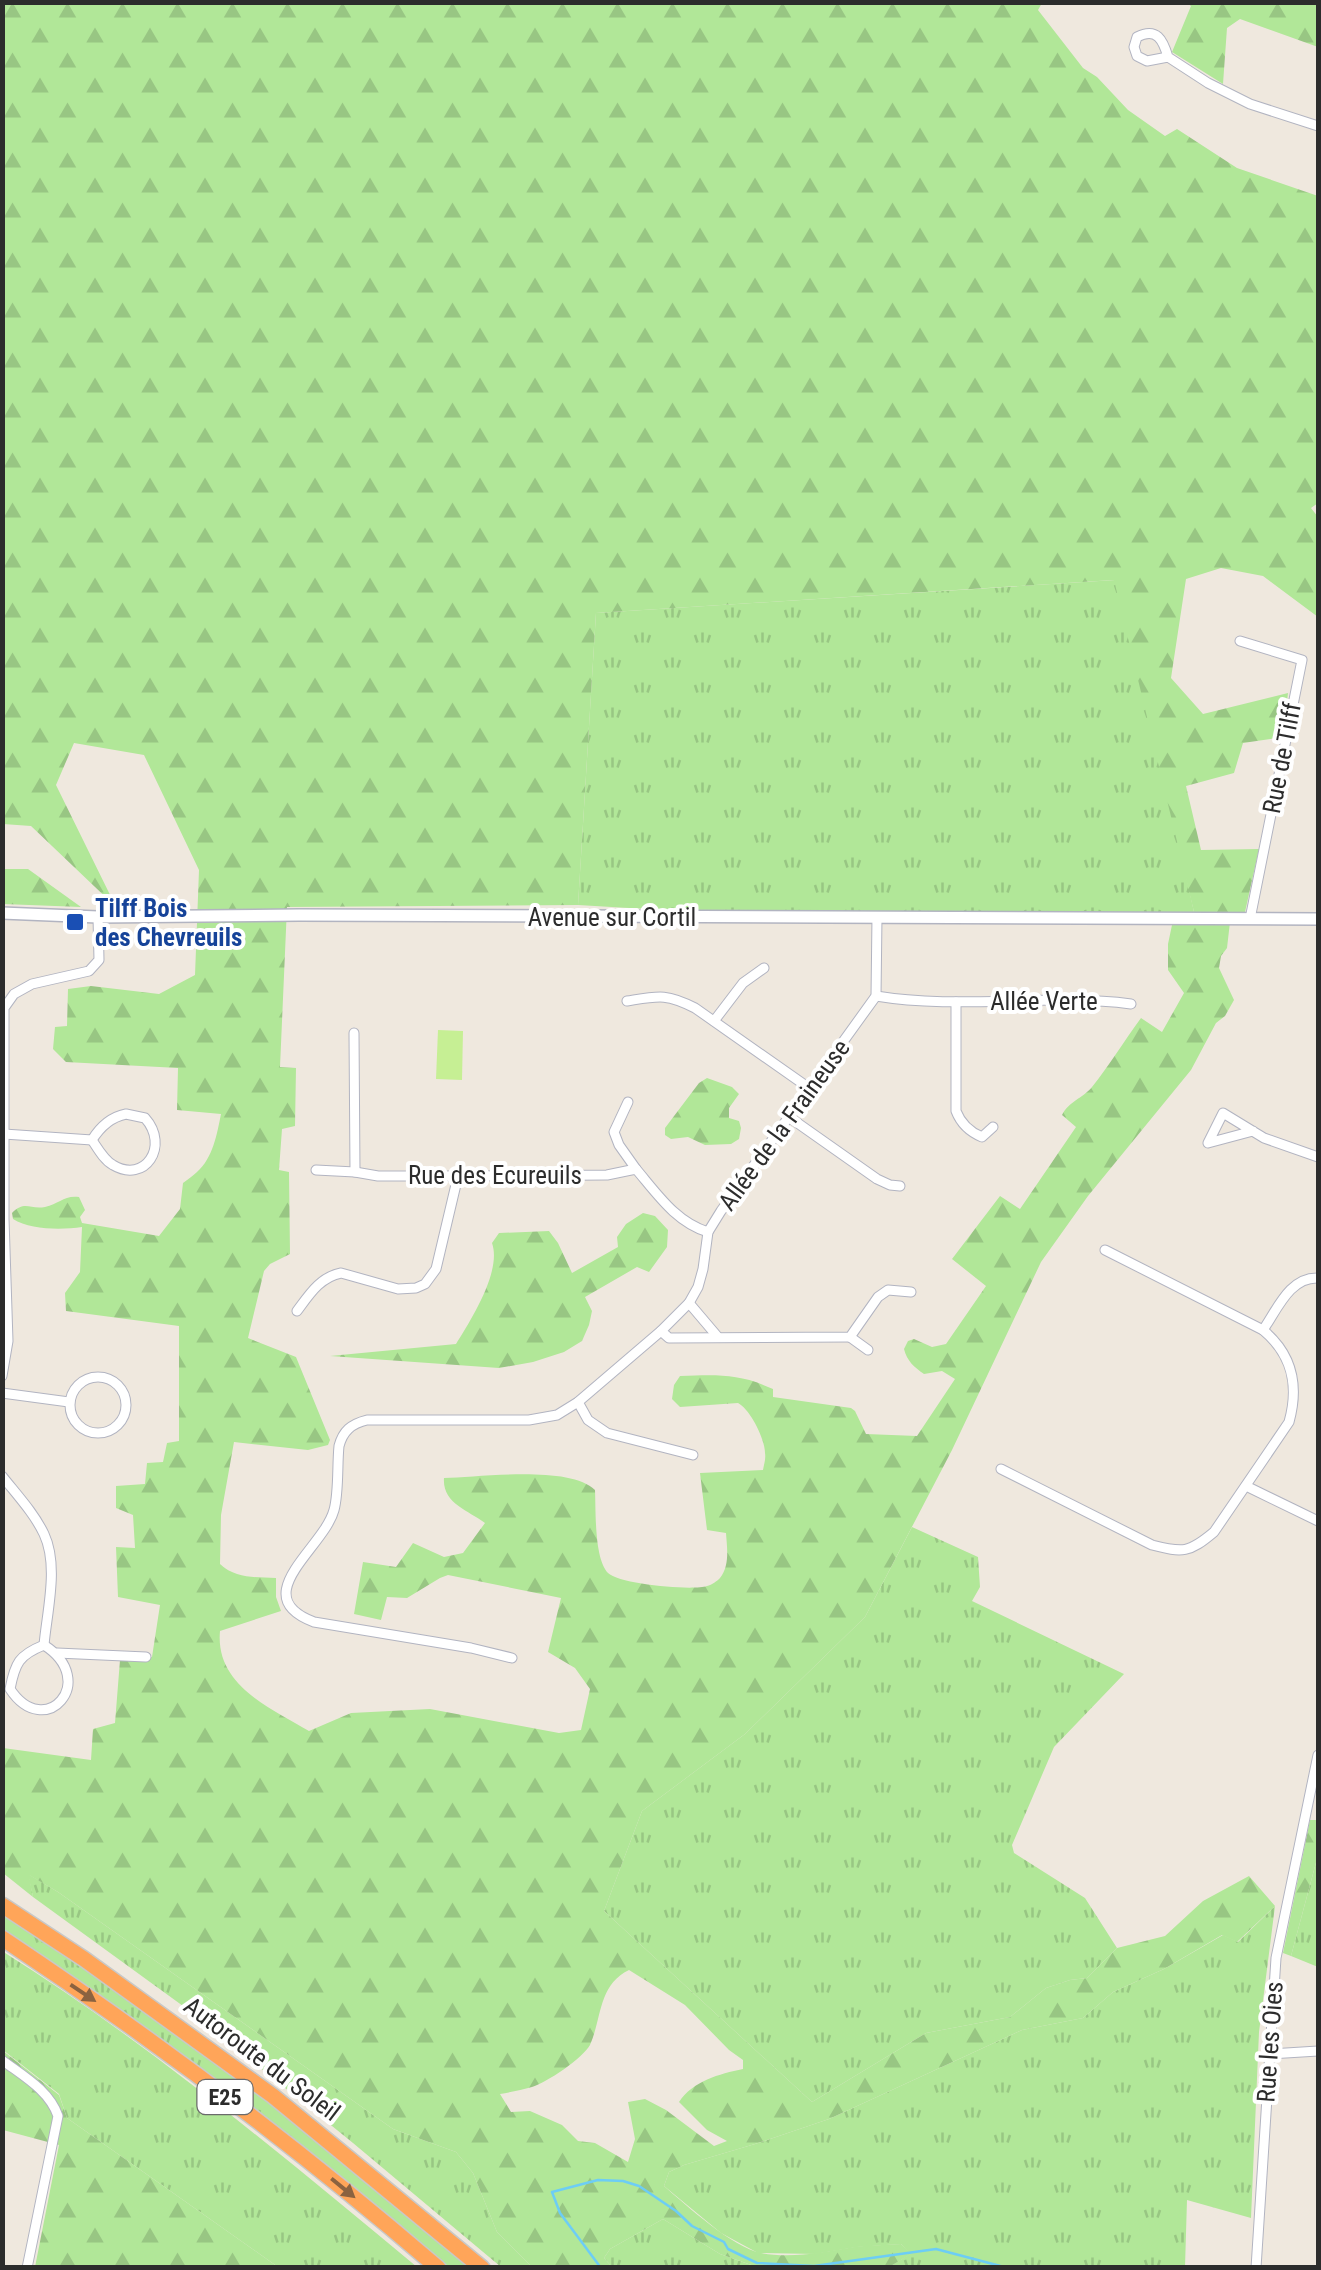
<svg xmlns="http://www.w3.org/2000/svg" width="1321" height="2270" font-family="'Roboto Condensed',sans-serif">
<defs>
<pattern id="grass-tufts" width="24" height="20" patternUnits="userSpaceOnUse" patternTransform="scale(2.5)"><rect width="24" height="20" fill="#b1e798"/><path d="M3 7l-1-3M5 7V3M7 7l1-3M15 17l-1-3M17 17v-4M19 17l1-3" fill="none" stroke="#98c683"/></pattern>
<pattern id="forest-firs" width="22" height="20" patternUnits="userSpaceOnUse" patternTransform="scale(2.5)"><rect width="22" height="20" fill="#b1e798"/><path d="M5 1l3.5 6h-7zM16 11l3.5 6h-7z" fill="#98c683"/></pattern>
</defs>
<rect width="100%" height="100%" fill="#efe8de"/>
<g fill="url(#grass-tufts)">
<path d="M1115,580L1172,812L1194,912C989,913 783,919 578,905L596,613Z"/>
<path d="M912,1527L978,1557L980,1587L972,1601L1124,1674L1054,1747L1012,1845L1014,1853L1085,1898L1117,1948L1087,1978L1070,1980L1046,1988L1010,2017L926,2033L812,2102L604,1911L642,1811L745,1734L865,1617Z"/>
<path d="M1318,1855V1967L1291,1956Z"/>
<path d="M28,1874L58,1892L393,2129L456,2152L473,2173L497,2232L532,2267H501L353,2143L194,2014L33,1897Z"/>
<path d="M1275,1906L1259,2032L1251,2218L1187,2200L1185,2267H889L910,2254L901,2244L857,2247L815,2254L758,2253L721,2233L664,2186L669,2172L684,2165L755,2144L829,2119L1022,2030L1083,2018L1113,1992L1164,1969L1223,1935L1238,1942Z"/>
<path d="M2,1912C167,2020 322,2141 472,2267H449L346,2181L200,2067L3,1930Z"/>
<path d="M2,1951C150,2044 283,2156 417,2267H278L67,2118L59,2094L3,2050Z"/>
<path d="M663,2219L720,2254L757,2267H612L604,2258L610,2249Z"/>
</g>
<g fill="url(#forest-firs)" fill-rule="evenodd">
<path d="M2,3H1042L1038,10L1083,68L1097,77L1128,110L1165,136L1177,129L1237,168L1318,196V503L1311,508L1318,517V617L1263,576L1221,568L1186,579L1171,678L1203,714L1288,693L1283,737L1243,743L1234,773L1186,786L1201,850L1259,849L1245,912H1194L1114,580L596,613L578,905L287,907L280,1067L296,1068L295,1126L282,1129L279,1170L289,1172L290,1254L270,1264L264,1271L248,1338L296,1357L330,1440L328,1445L308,1450L234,1442L221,1515L220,1564C236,1579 256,1577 276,1578V1597L281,1611L220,1631C215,1685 270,1708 309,1731L351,1713L430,1709L559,1733L581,1730L590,1689L575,1668L548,1652L561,1598L448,1575L440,1578L407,1598L387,1597L381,1620L354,1614L363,1562L396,1567L413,1543L444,1557L463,1553L485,1523C468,1510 442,1503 444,1478C480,1477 570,1465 595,1490C596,1511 594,1558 608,1573C619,1584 692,1591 707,1586C712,1585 717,1581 720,1578C730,1565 727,1548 726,1533L707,1530L700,1473L763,1470C764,1464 766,1459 765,1453C765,1439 750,1409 738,1403L680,1407L672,1399L674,1385L680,1376C717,1375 738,1373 773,1389V1397L851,1408L855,1411L866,1434L917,1436L955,1379L942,1371L924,1374C914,1367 907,1361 904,1349L908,1341L914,1339L932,1347L946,1344L986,1286L952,1259L1000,1196L1020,1209L1076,1127L1062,1115C1069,1101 1082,1099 1092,1087C1109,1066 1124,1041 1141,1018L1162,1032L1184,993L1168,970V944L1172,925L1230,922L1227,948L1221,956L1219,968L1234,1000L1225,1016L1216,1023L1191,1070L1088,1196L1041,1262L952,1450L865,1617L745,1734L642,1811L604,1911L812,2102L926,2033L1010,2017L1046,1988L1070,1980L1087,1978L1117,1948L1165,1936L1203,1901L1249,1876L1275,1906L1237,1942L1222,1935L1164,1969L1113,1992L1083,2018L1022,2030L829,2119L755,2144L684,2165L669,2172L664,2186C687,2206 732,2247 761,2253C791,2259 824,2252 854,2247C870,2245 886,2245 901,2244L911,2254L889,2267H757L720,2254L663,2219L610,2249L604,2258L612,2267H532L497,2232L473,2173L456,2152L393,2129L58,1892L29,1875L33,1897L3,1873V1748L91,1760L93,1729L115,1723L120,1660L152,1657L160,1605L118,1597L116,1547L135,1548L133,1515L116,1508V1486L145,1484L147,1463L163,1462L167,1443L179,1441V1326L66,1311L65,1293L80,1272L82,1227C62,1230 30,1230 13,1219L12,1213C25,1200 30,1210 45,1207C59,1204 64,1195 79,1197L85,1210L80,1217L82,1223L159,1236L180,1209L183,1183C188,1179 193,1176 197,1172C213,1158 217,1134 221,1114L177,1110L178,1068L66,1062L53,1049L55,1027L67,1026L68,989L91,986L159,994L195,975L199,870L144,755L74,743L56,785L116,907L31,826L3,824ZM629,1970L685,2005L729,2050L743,2060V2069C719,2074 693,2081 679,2102L707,2130L727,2141L714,2146L666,2110L645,2099L628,2102L635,2139L628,2162L595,2143L578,2141L562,2125L530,2111L511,2112L500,2094C511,2092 522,2090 532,2087C546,2083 583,2058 590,2045C602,2018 598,1985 629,1970Z"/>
<path d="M1187,3H1318V47L1240,19L1227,28L1223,84L1172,52L1191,6Z"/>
<path d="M3,869H28L81,907L3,904Z"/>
<path d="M707,1078L732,1087L739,1094L729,1108V1118L739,1121L741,1128L739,1139L731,1144L705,1145L688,1137L671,1139L665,1135V1128L699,1083Z"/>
<path d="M643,1213L655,1216L668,1230L667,1247L649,1272L637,1267L585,1297L592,1311L589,1325L582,1341L564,1352L533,1362L499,1368L330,1356L456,1344C471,1320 502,1271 492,1243L499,1233L549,1231L558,1243L572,1273L618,1247L617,1237L626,1224Z"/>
<path d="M1310,1820H1318V1855L1291,1956L1283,1953Z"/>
<path d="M2,2050L59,2095L67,2118L278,2267H35L59,2145L3,2130Z"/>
</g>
<path fill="#c6ef94" d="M438,1030L463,1031L462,1080L436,1079Z"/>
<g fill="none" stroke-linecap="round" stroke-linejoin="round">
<path stroke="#6dcdf5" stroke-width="2.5" d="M601,2268L560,2213L552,2192L598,2180L623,2181L639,2186L676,2211L692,2226L724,2242L728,2249L757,2263L814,2266L936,2249L1008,2268"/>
<g stroke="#b2b4c1" stroke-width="11">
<g id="street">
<path d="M1168,57L1147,61L1137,56L1134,47L1137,37C1157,27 1163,40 1168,57L1208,83L1250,104L1318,126"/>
<path d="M1240,641L1302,660L1250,919"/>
<path d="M876,996C960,1010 1047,993 1131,1004"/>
<path d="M627,1001C658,996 666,993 695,1008L809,1088"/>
<path d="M956,1002V1111C961,1124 970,1132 982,1137L993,1127"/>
<path d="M714,1021L743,983L764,968"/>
<path d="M354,1033L355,1172"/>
<path d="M628,1102L614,1132L619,1145L636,1169"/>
<path d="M126,1114L145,1118C170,1146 145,1184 113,1165C104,1160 98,1149 92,1140C100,1127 111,1117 126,1114Z"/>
<path d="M789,1117L877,1179L890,1185L900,1186"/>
<path d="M1253,1131L1208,1143L1223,1113L1264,1138L1318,1157"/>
<path d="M4,1134L92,1140"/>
<path d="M316,1170L355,1172L378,1176H458L607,1175L636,1169C658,1195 676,1222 708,1232"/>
<path d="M689,1303L717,1336"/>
<path d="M297,1311C309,1295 320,1277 341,1273L398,1289L416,1288L425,1284L436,1269L458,1176"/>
<path d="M1263,1330C1278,1308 1290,1277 1318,1278"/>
<path d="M661,1331L669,1338L850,1337L878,1297L888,1290L911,1292"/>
<path d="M850,1337L868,1350"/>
<path d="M2,1376L8,1341L4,1219V1008L14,994L32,984L89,971L99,960L98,917"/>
<circle cx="98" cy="1405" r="28"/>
<path d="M2,1393L69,1402"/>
<path d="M578,1402L588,1420L607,1433L693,1455"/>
<path d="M1001,1469L1152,1545C1183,1553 1189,1553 1214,1532L1289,1422C1299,1386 1293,1355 1263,1330L1105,1250"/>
<path d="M2,1476C17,1495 34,1513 44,1534C59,1566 47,1611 44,1645"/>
<path d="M1246,1486L1318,1521"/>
<path d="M44,1645C100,1681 45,1742 10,1689C15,1663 19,1655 44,1645Z"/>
<path d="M57,1653L146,1657"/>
<path d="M512,1658L471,1648L314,1622C245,1596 324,1548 334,1510C339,1492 337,1465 339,1446C343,1431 351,1424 367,1420H529L557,1415L578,1402L661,1331L689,1303L698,1287L703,1269L708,1232L721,1211L876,996L877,917"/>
<path d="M1269,2054L1318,2051"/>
<path d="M2,2060C23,2076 49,2090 58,2116L27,2268"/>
<path d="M1256,2268L1276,1958L1318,1755"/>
</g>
</g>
<g stroke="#b2b4c1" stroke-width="14">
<path id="secondary" d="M2,913L98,917L299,915L1318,919"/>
</g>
<g stroke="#c8c8c8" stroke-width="18">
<g id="highway">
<path d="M2,1905L84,1959L273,2096L482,2268"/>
<path d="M2,1938C154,2039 300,2149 438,2268"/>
</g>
</g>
<use href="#street" stroke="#fff" stroke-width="9"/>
<use href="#secondary" stroke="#fff" stroke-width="11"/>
<use href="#highway" stroke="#ffa559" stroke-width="15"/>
</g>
<defs><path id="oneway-solid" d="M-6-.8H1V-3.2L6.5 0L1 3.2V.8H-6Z" transform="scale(2.5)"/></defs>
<g fill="#8b6240">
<use href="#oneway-solid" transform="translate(83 1993) rotate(34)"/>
<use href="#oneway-solid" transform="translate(343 2188) rotate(39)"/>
</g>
<rect fill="#1a4fb4" stroke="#fff" stroke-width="4" x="65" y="912" width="20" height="20" rx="5"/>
<g text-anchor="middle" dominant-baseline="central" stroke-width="8" stroke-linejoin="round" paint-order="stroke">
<rect fill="#fff" stroke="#6b6b6b" stroke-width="2.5" x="197.5" y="2080" width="55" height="34" rx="8"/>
<g font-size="22" font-weight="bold" fill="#2c2c2c">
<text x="225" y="2097">E25</text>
</g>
<g font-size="25" fill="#2c2c2c" stroke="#fff">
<text transform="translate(1282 758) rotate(-79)">Rue de Tilff</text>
<text x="612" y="917">Avenue sur Cortil</text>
<text x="1044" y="1001">Allée Verte</text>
<text transform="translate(784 1125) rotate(-54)">Allée de la Fraineuse</text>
<text x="495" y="1175">Rue des Ecureuils</text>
<text transform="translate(1270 2042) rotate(-86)">Rue les Oies</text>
<text transform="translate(262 2059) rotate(37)">Autoroute du Soleil</text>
</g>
<g font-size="25" font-weight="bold" fill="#164399" stroke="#fff" text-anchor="start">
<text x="95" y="908">Tilff Bois<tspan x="95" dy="29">des Chevreuils</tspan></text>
</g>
</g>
<rect width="1321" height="2270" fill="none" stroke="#2c2c2c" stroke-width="10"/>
</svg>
